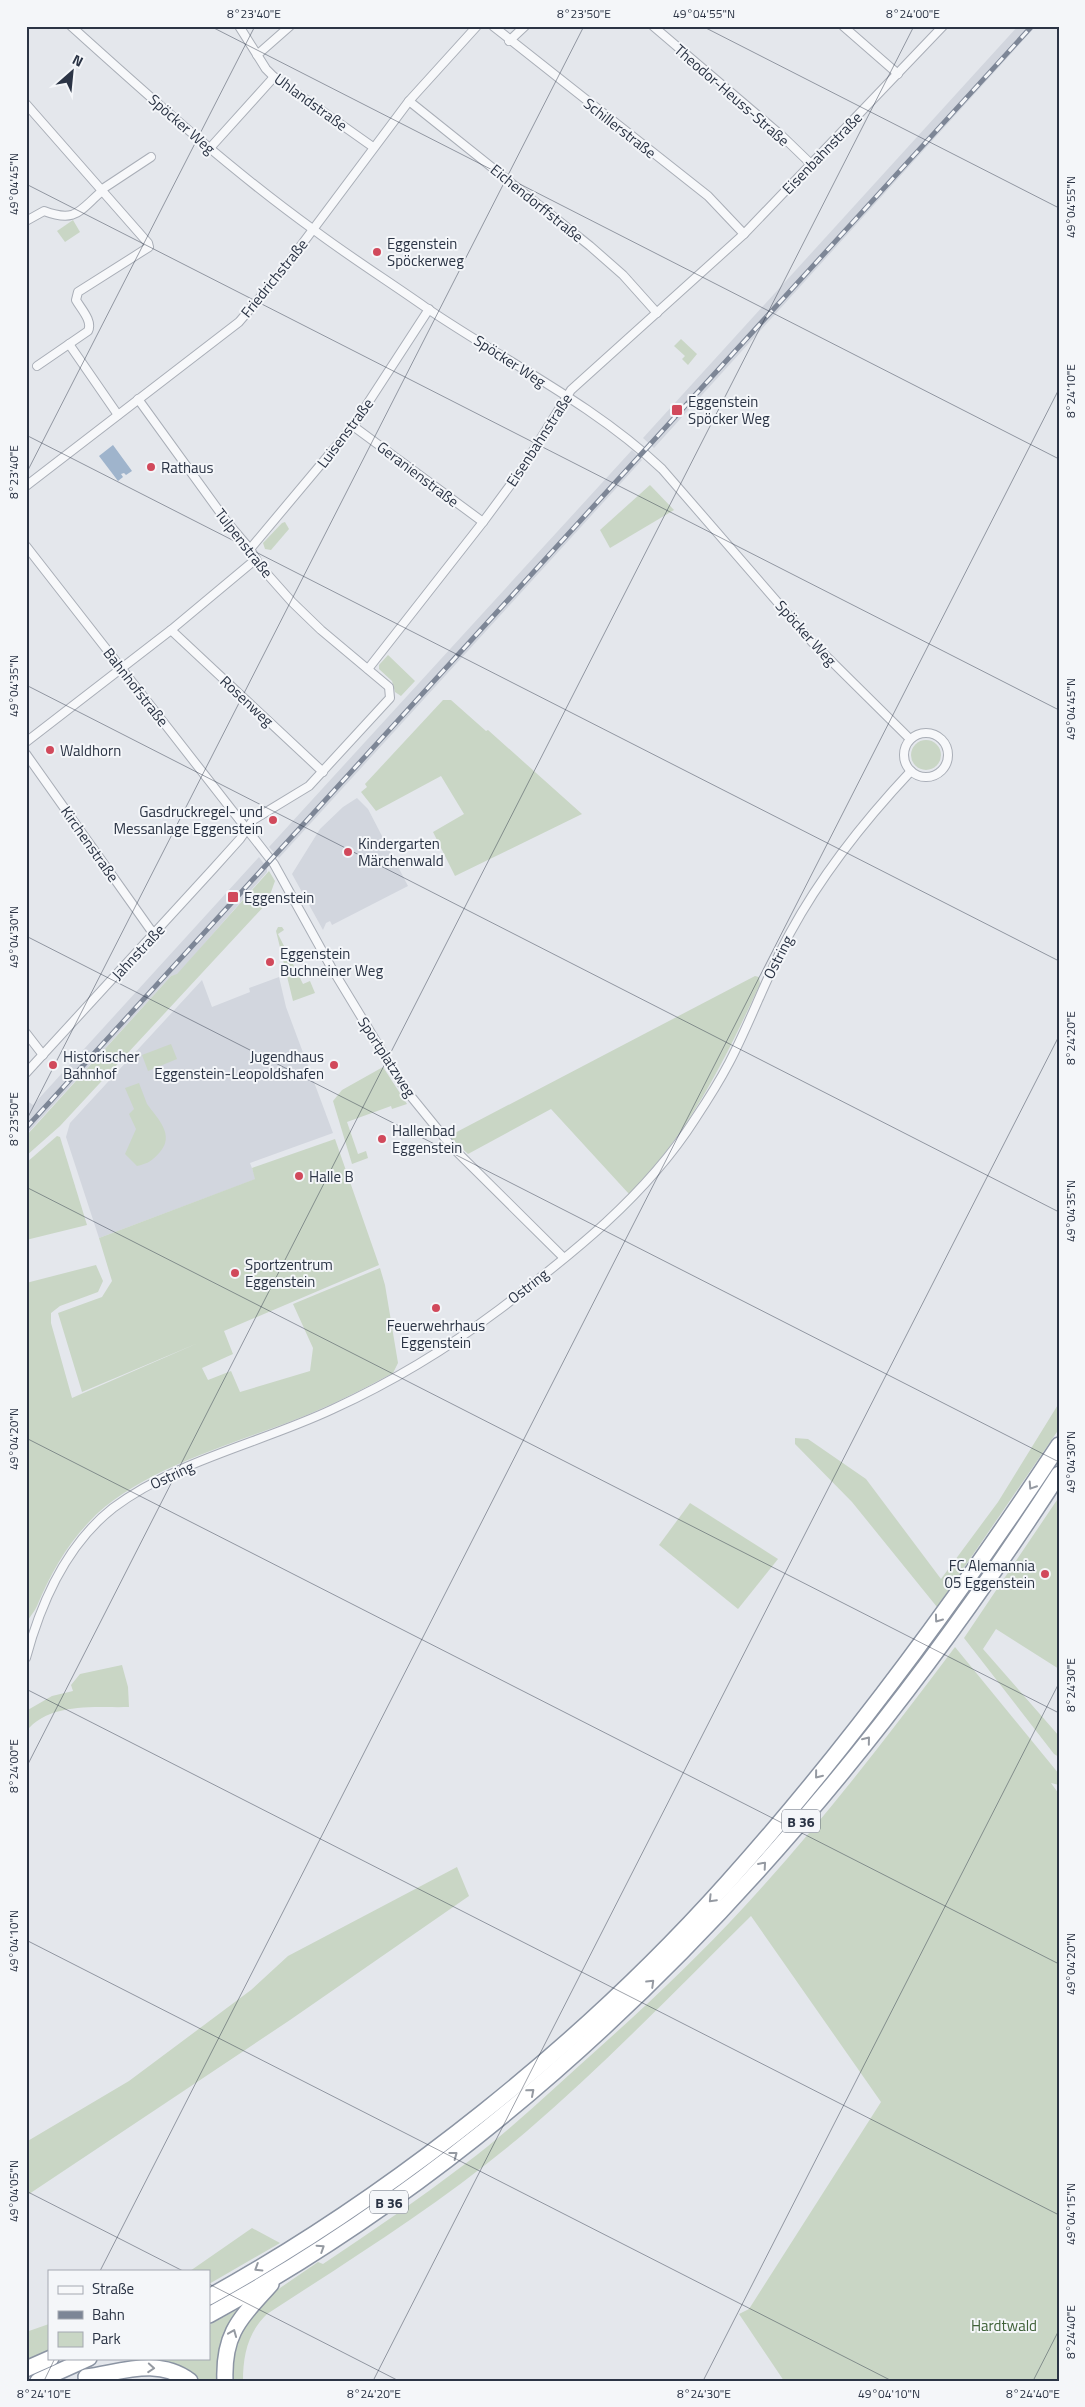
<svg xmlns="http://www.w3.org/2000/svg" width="1085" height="2407" font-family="'Titillium Web',sans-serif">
<rect width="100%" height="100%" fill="#e4e7ec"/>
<g fill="#d2d6de">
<path d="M1018,26H1036L654,448L643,438Z"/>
<path d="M632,450L642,460L279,858L269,847Z"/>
<path d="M357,798L368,809L408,886L332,925L330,921L326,923L323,930L292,874L320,829L343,807Z"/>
<path d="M259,857L267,868V872L177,975L171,976L26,1135V1100L33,1105Z"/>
<path d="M279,977L286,1007L333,1133L250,1163L256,1179L99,1238L66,1137L70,1123L202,980L212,1007L250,992L249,988Z"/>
</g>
<g fill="#c9d6c5">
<path d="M73,220L80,232L65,242L57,231Z"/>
<path d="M681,339L697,354L688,365L682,359L685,356L674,346Z"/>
<path d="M650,485L674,510L610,548L600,530Z"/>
<path d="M285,522L289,529L271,550L265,549L263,543L282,523Z"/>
<path d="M388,655L415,681L401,696L395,692L392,681L379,669V665Z"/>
<path d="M443,700H451L486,731L488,730L582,814L455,876L433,832L464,814L441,776L376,811L361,792L367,787L365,784Z"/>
<circle cx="926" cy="755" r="15"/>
<path d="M269,871L275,881L267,903L60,1126L26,1156V1136L171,976L177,974Z"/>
<path d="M278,927H282L284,930L278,934L303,984L310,981L315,993L293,1001L276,931Z"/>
<path d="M755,976L759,977L760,984C725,1060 688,1135 629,1194L551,1109L468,1154L449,1136Z"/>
<path d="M171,1044L177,1059L148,1071L142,1055Z"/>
<path d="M383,1067L407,1104L392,1109L391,1106L347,1122L358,1154L366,1151L368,1158L352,1164L333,1101L342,1090Z"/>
<path d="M139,1083L147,1104L134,1109L147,1104C158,1119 175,1135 160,1152C152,1161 149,1163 137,1166L125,1154L136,1129L129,1114L134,1109L125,1088Z"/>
<path d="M57,1136L60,1137L87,1225L26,1240V1163Z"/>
<path d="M335,1139L379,1265L224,1331L233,1354L202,1368L208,1380L231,1371L240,1392L310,1371L313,1348L293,1304L380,1268L385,1285L398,1363L393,1373C361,1390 328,1407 294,1420C230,1445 136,1471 89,1522C66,1546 50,1575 37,1606C34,1613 28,1618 26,1625V1283L96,1265L103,1281L98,1292L60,1306L51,1313V1323L72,1398L198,1343L82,1392L58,1313L102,1297L112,1281L99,1238L255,1179L252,1168Z"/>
<path d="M1059,1403V1429L937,1607L852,1502L795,1444V1438L808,1439L866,1479L941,1579L998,1502Z"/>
<path d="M1059,1497V1669L996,1629L983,1649L1059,1736V1757L1054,1754L964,1638Z"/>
<path d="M690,1503L778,1559L738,1609L659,1545Z"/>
<path d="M955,1647L1059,1774V1785L1051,1783L1059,1794V2381H784L739,2314L749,2309L881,2102L751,1916C677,1989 605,2064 527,2131C446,2200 356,2256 267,2314C248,2332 243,2355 243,2381H229L231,2349L261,2301L318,2262L323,2264C371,2232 419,2199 465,2164C513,2128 556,2086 600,2047C650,2002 699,1956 744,1907C820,1825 888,1736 955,1647Z"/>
<path d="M122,1665L128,1687L129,1707C96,1708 48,1702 26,1732V1711L52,1696L73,1691L71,1685L80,1674Z"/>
<path d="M457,1867L469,1896L290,2020L26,2196V2142L129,2081L251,1990L288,1956Z"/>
<path d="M252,2228L280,2243L209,2284V2271H190Z"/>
<path d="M240,2308L221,2381H196L141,2362L147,2358H209V2325Z"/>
<path d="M49,2324V2352L26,2361V2332Z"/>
</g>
<path fill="#9fb4cc" d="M113,445L132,471L126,475L124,473L121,474L123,477L118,481L99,456Z"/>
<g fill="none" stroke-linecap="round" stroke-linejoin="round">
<g stroke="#a9aeb7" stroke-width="10">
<g id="street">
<path d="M71,26C150,97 228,168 314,230C350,257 388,281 425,307C504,361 592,403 662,469L812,642L910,739"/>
<path d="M239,26L266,69L274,77L373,147"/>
<path d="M493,26L708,196L744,234"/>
<path d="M653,26L782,136L811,164"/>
<path d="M843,26L898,74"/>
<path d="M509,41L525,26"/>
<path d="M257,55L290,26"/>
<path d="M409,101L590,246L623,275L657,313"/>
<path d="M26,104L148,243L149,247L78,292L76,300C81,309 93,321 88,331L37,366"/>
<path d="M210,148L274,77"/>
<path d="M101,190L151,157"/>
<path d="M26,221L44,211C76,223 79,211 102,191"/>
<path d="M69,344L118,415"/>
<path d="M353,426L483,522"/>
<path d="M26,486L239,322L279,275L409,101L477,26"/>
<path d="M26,546L274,864L331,967L405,1089L453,1148L564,1258"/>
<path d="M250,549L353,426L429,309"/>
<path d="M171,630L323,772"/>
<path d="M368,669L483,522L520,472L571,390L744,234L943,26"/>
<circle cx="926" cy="755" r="22"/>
<path d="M26,742L171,630L256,559"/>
<path d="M26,754L150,929L155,933"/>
<path d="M26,1033L43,1055"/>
<path d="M26,1073L213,869L240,839L253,820L309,786L390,698L389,687L321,630L292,602L260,566L250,549L227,522L138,399"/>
<path d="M26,1658C41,1602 66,1545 113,1508C177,1460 261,1443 333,1409C392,1382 448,1348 500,1309C572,1254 646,1196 695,1119C707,1101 719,1082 729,1063C751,1021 767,975 790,933C822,874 865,820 911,771"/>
</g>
</g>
<g stroke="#8b94a3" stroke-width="18">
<g id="highway">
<path d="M209,2297C395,2194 585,2042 727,1883C849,1747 958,1598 1059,1445"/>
<path d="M209,2315C564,2121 841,1811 1059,1474"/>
<path d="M26,2369L51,2358"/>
<path d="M86,2377C122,2372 158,2357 190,2381"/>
<path d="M38,2381L89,2358"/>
<path d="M225,2381C223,2332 241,2318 271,2284"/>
</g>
</g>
<use href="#street" stroke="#f7f8fa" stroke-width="8"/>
<use href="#highway" stroke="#fff" stroke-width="15"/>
<g stroke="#7d8696" stroke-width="5">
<path id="rail" d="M26,1128L1032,26"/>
</g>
<use href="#rail" stroke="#f4f6f9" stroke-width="3" stroke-dasharray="9" stroke-linecap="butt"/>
</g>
<defs><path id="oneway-chevron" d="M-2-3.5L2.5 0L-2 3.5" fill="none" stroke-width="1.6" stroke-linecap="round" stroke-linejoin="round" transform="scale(1.25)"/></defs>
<g stroke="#959aa2">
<use href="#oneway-chevron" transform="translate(1032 1486) rotate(123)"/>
<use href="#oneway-chevron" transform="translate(938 1619) rotate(126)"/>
<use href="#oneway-chevron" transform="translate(867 1740) rotate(-51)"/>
<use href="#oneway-chevron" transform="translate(818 1775) rotate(129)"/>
<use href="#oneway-chevron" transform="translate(763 1865) rotate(-49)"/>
<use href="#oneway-chevron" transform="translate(712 1899) rotate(134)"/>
<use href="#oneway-chevron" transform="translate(651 1983) rotate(-44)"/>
<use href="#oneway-chevron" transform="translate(531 2092) rotate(-41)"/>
<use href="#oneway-chevron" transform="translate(454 2155) rotate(-37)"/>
<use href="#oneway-chevron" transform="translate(321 2248) rotate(-33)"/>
<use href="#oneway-chevron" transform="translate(258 2268) rotate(148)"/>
<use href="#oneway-chevron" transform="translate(233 2333) rotate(-68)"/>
<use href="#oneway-chevron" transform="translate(151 2368) rotate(4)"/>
</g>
<path fill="none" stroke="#2b3445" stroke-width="1" stroke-opacity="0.45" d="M210,26L1059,459M702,26L1059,208M26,184L1059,710M26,435L1059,961M26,474L255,26M26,685L1059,1212M26,936L1059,1462M26,1121L584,26M26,1187L1059,1713M26,1438L1059,1964M26,1689L1059,2215M26,1768L914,26M26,1940L892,2381M26,2191L183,2271M100,2271L1059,389M209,2284L399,2381M44,2381L55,2358M373,2381L1059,1036M703,2381L1059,1683M1033,2381L1059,2330"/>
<g fill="#d1495b" stroke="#f4f6f9" stroke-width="2">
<circle cx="377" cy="252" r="5"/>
<rect x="671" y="404" width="12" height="12" rx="2.5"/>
<circle cx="151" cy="467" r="5"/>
<circle cx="50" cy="750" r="5"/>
<circle cx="273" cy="820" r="5"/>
<circle cx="348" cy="852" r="5"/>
<rect x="227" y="891" width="12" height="12" rx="2.5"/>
<circle cx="270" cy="962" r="5"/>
<circle cx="53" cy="1065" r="5"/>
<circle cx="334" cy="1065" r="5"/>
<circle cx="382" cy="1139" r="5"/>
<circle cx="299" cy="1176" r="5"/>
<circle cx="235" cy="1273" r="5"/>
<circle cx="436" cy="1308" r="5"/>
<circle cx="1045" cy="1574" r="5"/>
</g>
<g text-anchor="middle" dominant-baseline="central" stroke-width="4" stroke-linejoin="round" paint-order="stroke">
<g fill="#f4f6f9" stroke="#676e7b" stroke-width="1">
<rect x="782" y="1809.5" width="38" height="23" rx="4"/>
<rect x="370" y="2190.5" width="38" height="23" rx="4"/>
</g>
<g font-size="14" font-weight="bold" fill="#2b3445">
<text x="801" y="1821">B 36</text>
<text x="389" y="2202">B 36</text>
</g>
<g font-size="15" fill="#2b3445" stroke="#f4f6f9">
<text transform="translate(732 95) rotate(41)">Theodor-Heuss-Straße</text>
<text transform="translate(311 102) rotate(36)">Uhlandstraße</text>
<text transform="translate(182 124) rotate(41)">Spöcker Weg</text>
<text transform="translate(620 128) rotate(38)">Schillerstraße</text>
<text transform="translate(822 153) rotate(-46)">Eisenbahnstraße</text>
<text transform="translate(537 203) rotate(39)">Eichendorffstraße</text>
<text transform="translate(274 278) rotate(-51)">Friedrichstraße</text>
<text transform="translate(510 361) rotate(33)">Spöcker Weg</text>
<text transform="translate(345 433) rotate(-53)">Luisenstraße</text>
<text transform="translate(539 440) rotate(-57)">Eisenbahnstraße</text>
<text transform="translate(418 474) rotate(37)">Geranienstraße</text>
<text transform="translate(244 543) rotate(52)">Tulpenstraße</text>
<text transform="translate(806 633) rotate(48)">Spöcker Weg</text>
<text transform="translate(136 687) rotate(52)">Bahnhofstraße</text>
<text transform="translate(247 701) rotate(43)">Rosenweg</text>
<text transform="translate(90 844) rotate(55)">Kirchenstraße</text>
<text transform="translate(138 952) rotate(-47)">Jahnstraße</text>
<text transform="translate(778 957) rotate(-63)">Ostring</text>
<text transform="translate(387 1057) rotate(57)">Sportplatzweg</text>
<text transform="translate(528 1286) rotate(-38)">Ostring</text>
<text transform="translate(172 1475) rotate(-25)">Ostring</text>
</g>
<g font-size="15" fill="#2b3445" stroke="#f4f6f9" text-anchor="start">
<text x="387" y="243">Eggenstein<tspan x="387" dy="17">Spöckerweg</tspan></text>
<text x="688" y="401">Eggenstein<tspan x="688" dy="17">Spöcker Weg</tspan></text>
<text x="161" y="467">Rathaus</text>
<text x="60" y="750">Waldhorn</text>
<text x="263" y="811" text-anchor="end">Gasdruckregel- und<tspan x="263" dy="17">Messanlage Eggenstein</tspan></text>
<text x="358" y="843">Kindergarten<tspan x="358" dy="17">Märchenwald</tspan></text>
<text x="244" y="897">Eggenstein</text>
<text x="280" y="953">Eggenstein<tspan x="280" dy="17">Buchneiner Weg</tspan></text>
<text x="63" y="1056">Historischer<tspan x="63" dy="17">Bahnhof</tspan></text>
<text x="324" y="1056" text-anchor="end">Jugendhaus<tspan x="324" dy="17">Eggenstein-Leopoldshafen</tspan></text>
<text x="392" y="1130">Hallenbad<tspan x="392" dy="17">Eggenstein</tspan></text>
<text x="309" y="1176">Halle B</text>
<text x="245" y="1264">Sportzentrum<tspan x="245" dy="17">Eggenstein</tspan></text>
<text x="436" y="1325" text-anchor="middle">Feuerwehrhaus<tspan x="436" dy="17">Eggenstein</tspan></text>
<text x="1035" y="1565" text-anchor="end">FC Alemannia<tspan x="1035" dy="17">05 Eggenstein</tspan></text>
</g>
<g font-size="15" fill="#3f6138" stroke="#f4f6f9">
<text x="1004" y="2325">Hardtwald</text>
</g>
</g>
<rect width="1085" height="2407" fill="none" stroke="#f4f6f9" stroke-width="55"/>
<rect x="48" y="2270" width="162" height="90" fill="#f4f6f9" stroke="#a4a8b1"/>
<rect x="58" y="2286" width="25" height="8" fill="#f7f8fa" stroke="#a4a8b1"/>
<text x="92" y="2294" font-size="15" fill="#2b3445">Straße</text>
<rect x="58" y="2311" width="25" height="8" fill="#7d8696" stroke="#a4a8b1"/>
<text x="92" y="2320" font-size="15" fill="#2b3445">Bahn</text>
<rect x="58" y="2332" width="25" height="15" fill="#c9d6c5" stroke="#a4a8b1"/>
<text x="92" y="2344" font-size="15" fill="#2b3445">Park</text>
<g transform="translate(72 72) rotate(27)" stroke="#f4f6f9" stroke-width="4" paint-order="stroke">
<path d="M0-4L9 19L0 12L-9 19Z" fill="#2b3445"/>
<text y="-8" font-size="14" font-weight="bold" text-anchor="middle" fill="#2b3445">N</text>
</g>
<rect x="28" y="28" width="1030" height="2352" fill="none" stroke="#2b3445" stroke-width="2"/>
<g font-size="12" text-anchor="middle" fill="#2b3445">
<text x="254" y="18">8°23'40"E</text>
<text x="584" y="18">8°23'50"E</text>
<text x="704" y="18">49°04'55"N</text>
<text x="913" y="18">8°24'00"E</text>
<text transform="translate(14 184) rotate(-90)" y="4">49°04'45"N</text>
<text transform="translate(1071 207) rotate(-90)" y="4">49°04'55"N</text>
<text transform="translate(1071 391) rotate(-90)" y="4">8°24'10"E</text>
<text transform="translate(14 472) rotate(-90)" y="4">8°23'40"E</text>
<text transform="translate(14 686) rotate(-90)" y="4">49°04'35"N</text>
<text transform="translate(1071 709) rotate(-90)" y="4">49°04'45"N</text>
<text transform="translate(14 937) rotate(-90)" y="4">49°04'30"N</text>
<text transform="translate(1071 1038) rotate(-90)" y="4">8°24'20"E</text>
<text transform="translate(14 1119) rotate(-90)" y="4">8°23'50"E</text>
<text transform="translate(1071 1211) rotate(-90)" y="4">49°04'35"N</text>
<text transform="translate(14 1439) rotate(-90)" y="4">49°04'20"N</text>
<text transform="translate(1071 1462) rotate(-90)" y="4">49°04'30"N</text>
<text transform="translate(1071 1685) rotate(-90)" y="4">8°24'30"E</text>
<text transform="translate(14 1766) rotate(-90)" y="4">8°24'00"E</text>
<text transform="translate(14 1941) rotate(-90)" y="4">49°04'10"N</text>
<text transform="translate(1071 1964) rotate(-90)" y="4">49°04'20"N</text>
<text transform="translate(14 2191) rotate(-90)" y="4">49°04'05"N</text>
<text transform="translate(1071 2214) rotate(-90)" y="4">49°04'15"N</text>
<text transform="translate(1071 2332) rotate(-90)" y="4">8°24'40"E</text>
<text x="44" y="2398">8°24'10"E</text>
<text x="374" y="2398">8°24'20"E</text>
<text x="704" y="2398">8°24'30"E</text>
<text x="889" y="2398">49°04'10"N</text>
<text x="1033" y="2398">8°24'40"E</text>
</g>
</svg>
